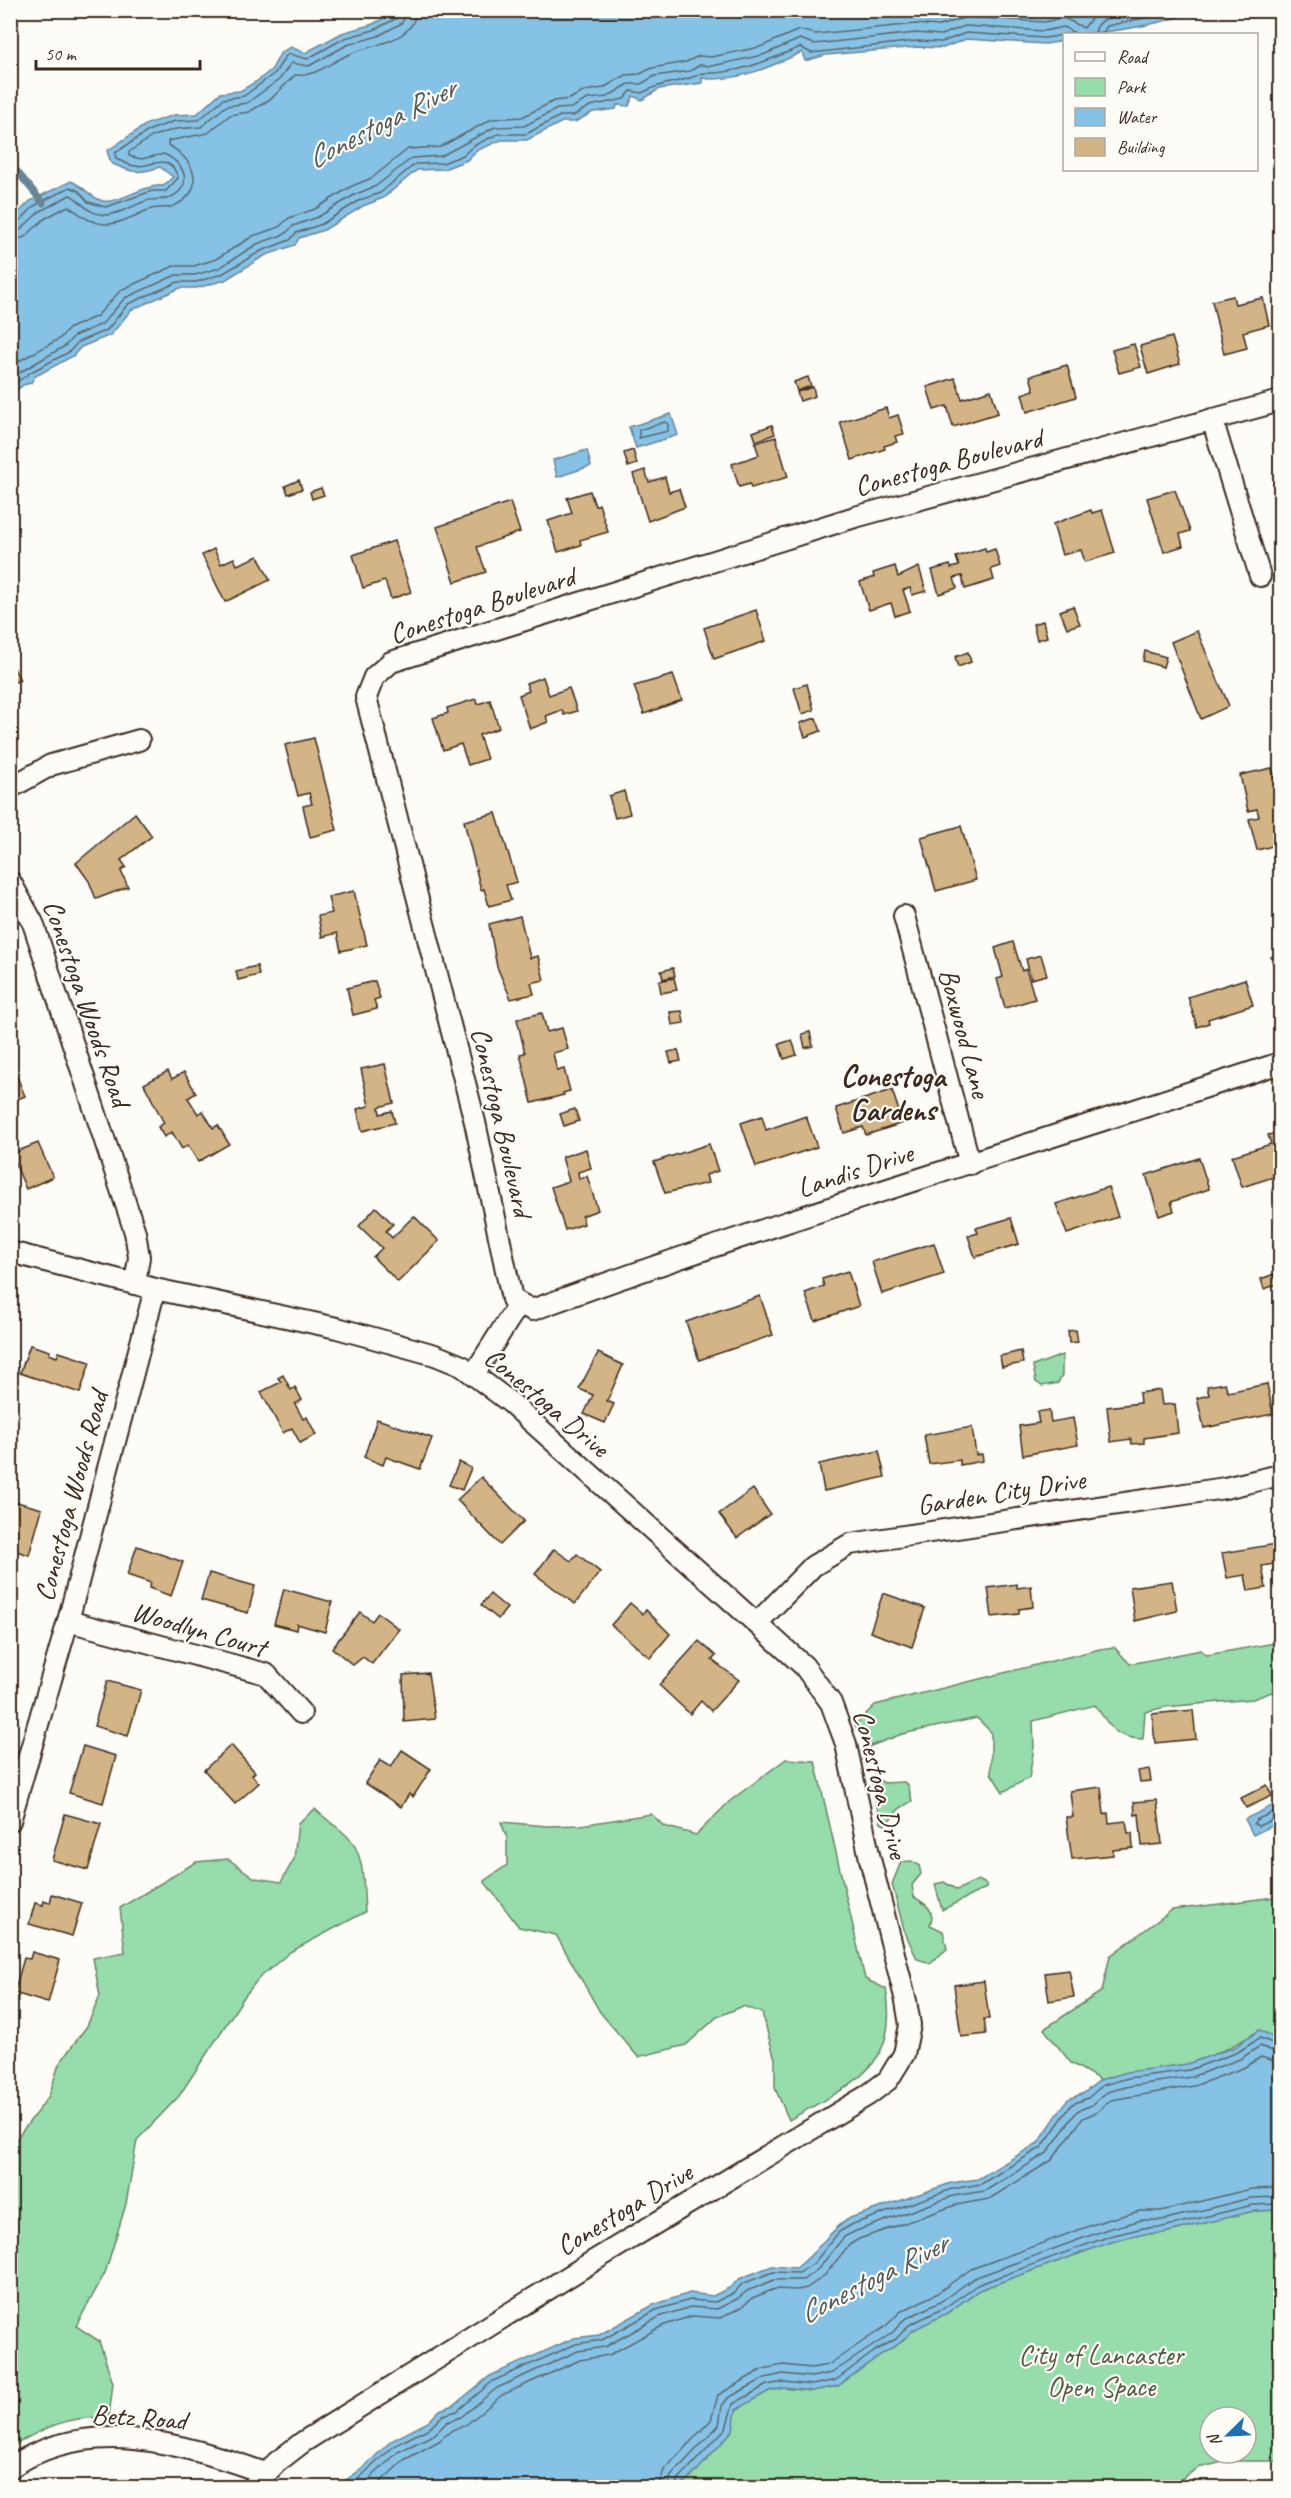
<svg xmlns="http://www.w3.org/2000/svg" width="1291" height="2498" font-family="Caveat,sans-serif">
<rect width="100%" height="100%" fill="#fdfcf7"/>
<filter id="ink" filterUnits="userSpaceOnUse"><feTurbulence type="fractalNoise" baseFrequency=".0167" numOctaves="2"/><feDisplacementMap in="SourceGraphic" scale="12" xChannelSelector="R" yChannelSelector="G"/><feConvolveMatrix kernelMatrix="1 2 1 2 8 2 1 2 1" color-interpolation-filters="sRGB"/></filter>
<g filter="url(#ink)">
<g fill="#96ddab" stroke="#688464" stroke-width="1.5" fill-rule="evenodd">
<path d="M1062,1355V1375L1058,1383L1042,1386L1036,1382L1033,1366Z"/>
<path d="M1280,1642V1689L1253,1699L1165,1707L1145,1712L1143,1739C1113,1738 1111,1727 1095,1705L1033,1721L1034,1747L1029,1778L1003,1792L991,1773V1732L977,1718L902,1734L868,1747L855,1725L875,1705L1100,1649L1114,1647L1130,1664L1201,1650L1207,1655Z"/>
<path d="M786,1759L815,1761L865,1979L886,1989C901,2070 848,2085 789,2120L775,2088V2059L762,2013L743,2006L717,2017L686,2045L638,2057L600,2012L556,1935L519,1927L484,1881L507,1865V1838L501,1822L547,1826L581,1825L651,1814L664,1826L696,1835L730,1801Z"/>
<path d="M874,1777L884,1783L904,1782L908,1785L912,1801L899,1809L885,1825L881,1823L872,1786Z"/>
<path d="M315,1809C325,1819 337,1826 347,1836C366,1854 363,1888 365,1912L290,1952L258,1979L244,1997L179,2096L137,2140L126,2204L105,2273L76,2326L99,2341L113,2383L109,2417C68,2416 45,2427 11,2447V2146L49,2096L59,2064L87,2026L100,1996L93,1958L125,1952L120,1908L196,1862L228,1859L255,1878L281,1882L294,1859L298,1823Z"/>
<path d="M911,1861L919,1865L921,1874L912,1885L914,1897C926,1904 936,1910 930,1925L943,1931L947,1949L930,1963L917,1959L904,1930L892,1884L901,1862Z"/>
<path d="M978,1880L986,1884V1888L942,1910L935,1884L944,1882L957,1890Z"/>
<path d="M1280,1889V2041L1260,2030C1237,2045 1214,2056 1188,2064C1159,2072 1129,2072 1100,2080L1071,2063L1044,2029L1102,1991L1110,1956L1172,1910L1275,1897Z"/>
<path d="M1280,2210V2461H1227L1198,2468L1167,2488H678L695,2473L733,2430L735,2410L769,2391L784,2388L812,2391L838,2386L880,2355L900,2343L913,2330L947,2313L979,2290L1111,2242L1144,2234L1164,2233L1254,2211ZM1210,2417H1246V2453H1210Z"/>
</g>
<g fill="#86c2e6" stroke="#688596" stroke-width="1.5">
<path d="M398,11V10L1198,11C1156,25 1109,34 1064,34V41L1045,44L966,39L943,48L918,47L826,55L805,61L802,52C773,66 735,83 702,78V83L659,89L642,100L633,96L629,106L617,105L616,109L593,112L575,122H562L527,140H501L476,151L467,160L444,169L417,170L383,198L363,206L324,230L299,238L295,245L264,256L225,280L197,288H180L131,310L111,335L81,347L73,356L34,377L31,383L23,385L11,395V220L30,201L71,181C84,186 89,197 103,201C118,204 144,184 163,186L173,177L160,167C138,174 132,173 111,163L107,151L147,124L174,115L197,114L220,93L240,91L259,80L272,69L281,52L291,47L305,53L342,33L373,24Z"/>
<path d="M671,414L678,435L636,448L629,427Z"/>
<path d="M587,450L591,466L557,477L553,460Z"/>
<path d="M1280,1802V1822L1253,1835L1245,1819Z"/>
<path d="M1260,2030L1280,2041V2210L1254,2211L1164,2233L1144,2234L1111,2242L979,2290L947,2313L913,2330L900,2343L880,2355L838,2386L812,2391L784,2388L769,2391L736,2410L733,2430L695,2473L678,2487H336L363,2468L391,2441L428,2422L440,2410L454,2405L490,2376L574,2338L599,2335L653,2305L690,2293L713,2296L731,2287L739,2279L772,2266L796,2268C817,2253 828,2231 850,2218L951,2183L978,2179L1038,2143L1068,2099L1084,2093L1100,2080L1127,2072L1187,2064L1235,2047Z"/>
</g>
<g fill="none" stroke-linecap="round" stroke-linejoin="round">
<g stroke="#59676e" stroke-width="1.5">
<path d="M1095,34C1096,13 1129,14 1146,10"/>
<path d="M1102,34L1107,26L1180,10"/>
<path d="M10,224L21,220L34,206L70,187L79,191L88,202L106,207L152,191H166L178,178C170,150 151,168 134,166C128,165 122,161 116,159L115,153L150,130L175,121L199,120L223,99L244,96L275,73L285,57L289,54L307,59L345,38L374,30L397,18L400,10"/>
<path d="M10,232L20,230L39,212L70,195C81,199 85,214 106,215C118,215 134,205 146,201C153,198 162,201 169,198C195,187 185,163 164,154L141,159L129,156V152L153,136L176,129L201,127L226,106L247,103L280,79L291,63L309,66L347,45L378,36L402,23L407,10"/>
<path d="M10,241L25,237L44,219L68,206C79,213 89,223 104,224C118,225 136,215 148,210C156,207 163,209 171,207C208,193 196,160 168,145V141L208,133L230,115L249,112L272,98L295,75C317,77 330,62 350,54C372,44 415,42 416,10"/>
<path d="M10,366L59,339L70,328L97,316L121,290L174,266H194L216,259L253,236L279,227L289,218L315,209L352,186L372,178L408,149L440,147L492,119L522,117L554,101L569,99L585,91L603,88L626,75L640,74L652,68L686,62L699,56L711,57L760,47L799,30L816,34L916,24L939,26L967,17L1044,22L1064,18L1084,28L1092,17L1101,10"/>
<path d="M10,378L65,346L74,336L102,324L125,298L176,275H195L219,268L257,244L285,234L293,226L318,217L356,194L376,186L412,158L441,156L495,127L524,126L557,109L571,108L588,99L607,97L629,84H641L655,76L690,71L700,65L712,66L763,55L800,39L814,44L916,33L941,35L965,26L1044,31L1064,27L1076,34"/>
<path d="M10,387L31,372L69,352L78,342L107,330L128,304L178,282H196L222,274L261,251L290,240L296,233L322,224L360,200L380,193L415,164L443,163L463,155L473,146L498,134H526L560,116H573L590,106L624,99L631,91L642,93C664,80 682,84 702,73C736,75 769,60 800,47L811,53L917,41L942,42L966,33L1045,38L1064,35"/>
<path d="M665,422L668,424V431L639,438V430Z"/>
<path d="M1280,1809L1256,1820L1254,1824L1258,1826L1280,1817"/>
<path d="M348,2488L394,2446L431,2427L443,2415L457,2411L493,2381L576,2344L602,2340L656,2310L690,2300L715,2302L734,2293L742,2284L773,2272L799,2273L814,2263L839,2232L853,2224L952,2189L981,2184L1042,2147L1072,2104L1088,2098L1103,2085L1128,2078L1189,2070L1238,2052L1260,2038L1280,2046"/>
<path d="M360,2488L398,2452L435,2434L447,2422L461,2417L497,2388L578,2351L605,2347L659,2317L690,2307L717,2309L737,2299L747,2291L774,2280H803L818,2269L844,2237L856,2231L953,2196L985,2191L1047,2153L1077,2111L1092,2105L1107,2092L1130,2086L1191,2077L1240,2059L1260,2046L1280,2054"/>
<path d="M374,2488L404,2460L439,2441L452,2430L466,2425L502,2395L580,2360L609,2355L662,2326L692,2316L720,2318L742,2307L752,2298L775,2289L797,2290L807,2288L825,2275L849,2245L859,2239L956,2205L989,2199L1052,2160L1083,2118L1097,2112L1111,2100L1194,2086L1243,2068L1261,2057L1280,2063"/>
<path d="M658,2488L664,2470L711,2420L718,2395L763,2369L783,2365L811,2368L828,2365L886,2326L900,2312L936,2294L971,2269L1106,2220L1140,2211H1161L1251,2189L1280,2188"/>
<path d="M667,2488L671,2476L719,2425L722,2406L728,2398L765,2378L783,2374L811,2377L832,2373L892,2333L905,2319L940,2302L974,2278L1108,2229L1142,2220H1162L1251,2198L1280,2197"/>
<path d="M675,2488L677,2481L726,2428L733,2404L767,2385L784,2382L812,2385L836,2380L876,2350L896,2339L909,2325L944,2308L977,2285L1110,2236L1143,2228L1163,2227L1253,2205L1280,2204"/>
</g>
<path stroke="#688596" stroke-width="7" d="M10,163L43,203"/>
</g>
<g fill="#d3b487" stroke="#3b2a1e" stroke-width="1.5">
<path d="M1233,296L1235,304L1263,298L1269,325L1243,332L1247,348L1224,354L1212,301Z"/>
<path d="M1172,337L1180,364L1148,374L1140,346Z"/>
<path d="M1134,344L1141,367L1119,373L1112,350Z"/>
<path d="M1067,365L1076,397L1027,412L1022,394L1034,390L1030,376Z"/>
<path d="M808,377L811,386L797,391L794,382Z"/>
<path d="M955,378L962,399L991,390L998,413L953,427L947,406L934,410L927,387Z"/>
<path d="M813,387L815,396L800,401L797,392Z"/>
<path d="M886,408L889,418L898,415L904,434L895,436L897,442L884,446L885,449L852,460L840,422Z"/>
<path d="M772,425L775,434L756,441L753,432Z"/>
<path d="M776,437L788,477L751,488L750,484L739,487L732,464L759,455L755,443Z"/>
<path d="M633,450L637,464L628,467L624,453Z"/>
<path d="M645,470L649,482L665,477L669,492L679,489L685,507L648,521L633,474Z"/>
<path d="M299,480L302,489L288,494L285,486Z"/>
<path d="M321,488L324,495L312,499L310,492Z"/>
<path d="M1175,490L1190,531L1180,534L1183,546L1164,552L1147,498Z"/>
<path d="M590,491L595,506L599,504L608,532L580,540L581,545L558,552L548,521L572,513L567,498Z"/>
<path d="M510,502L520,532L477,547L486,572L455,582L437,527Z"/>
<path d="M1091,510L1092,513L1102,510L1115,553L1085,562L1081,550L1062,555L1053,524Z"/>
<path d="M394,541L411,592L391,599L385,581L363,588L353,555Z"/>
<path d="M985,548L986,552L995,549L1000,566L991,569L994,580L965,589L962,576L954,578L957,588L939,594L932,570L950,565L951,568L959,566L956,557Z"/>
<path d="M214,549L221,564L234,558L237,565L258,556L270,580L225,602L202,555Z"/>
<path d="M895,566L898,577L919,567L926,591L912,595L910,588L903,590L910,611L895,616L891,603L869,610L860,582L874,577L873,573Z"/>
<path d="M1073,606L1080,624L1067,628L1060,611Z"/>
<path d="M756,610L766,641L714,659L704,628Z"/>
<path d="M1043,621L1047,637L1037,640L1033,624Z"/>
<path d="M1197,631L1229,706L1201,719L1171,642Z"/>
<path d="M1145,651L1166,657L1163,667L1143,661Z"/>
<path d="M968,652L971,662L958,667L955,657Z"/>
<path d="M10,660L20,680L10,684Z"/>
<path d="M673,675L682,700L644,714L634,686Z"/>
<path d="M543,677L549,695L569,688L577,711L564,715L562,710L546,716L548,722L530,729L519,695L529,691L526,683Z"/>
<path d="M807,684L814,710L802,714L794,688Z"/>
<path d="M476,699L478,704L490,700L499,728L479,735L487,759L468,765L461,744L443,750L433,718L448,713L447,708Z"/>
<path d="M816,718L821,731L805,737L800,723Z"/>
<path d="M314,738L337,830L310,837L303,806L312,804L309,793L298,796L285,745Z"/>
<path d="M1272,768L1280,802L1274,806L1280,830V844L1257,850L1249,819L1259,817L1257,809L1248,811L1240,775Z"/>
<path d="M624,791L630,814L615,818L609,796Z"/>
<path d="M135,813L152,836L121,860L126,867L121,871L128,887L96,899L89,881L76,863Z"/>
<path d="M496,813L517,882L506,885L511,900L489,906L484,889L481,890L464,821Z"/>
<path d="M961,826L976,880L936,891L921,837Z"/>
<path d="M354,891L367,945L341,951L337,933L322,937L318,916L332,913L328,897Z"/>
<path d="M520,916L530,958L538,956L544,980L531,983L534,994L511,999L497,967L489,924Z"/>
<path d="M1013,942L1022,971L1026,969L1035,999L1005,1008L997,979L1003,977L995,948Z"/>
<path d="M1280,954V984L1271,957Z"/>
<path d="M1041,955L1047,975L1031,979L1026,959Z"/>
<path d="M257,966L259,975L238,980L236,971Z"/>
<path d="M673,968L675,976L663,979L661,971Z"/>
<path d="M674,978L677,990L661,993L659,981Z"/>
<path d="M1245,979L1253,1005L1208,1019L1209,1023L1197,1027L1188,997Z"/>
<path d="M375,981L380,998L374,1000L377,1009L353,1015L347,988Z"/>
<path d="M682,1011L684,1023L672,1025L670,1012Z"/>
<path d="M542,1013L547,1032L562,1028L568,1049L553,1053L557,1071L564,1069L570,1091L563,1093L564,1095L532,1103L520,1054L525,1053L517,1019Z"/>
<path d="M810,1032L813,1046L805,1048L802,1034Z"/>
<path d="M792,1040L797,1055L784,1059L779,1044Z"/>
<path d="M678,1050L681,1061L671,1063L668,1052Z"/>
<path d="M10,1060L25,1096L10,1102Z"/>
<path d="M385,1064L394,1103L379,1107L380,1114L392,1111L395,1123L362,1131L357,1109L369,1106L361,1069Z"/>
<path d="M168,1071L172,1079L184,1072L196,1093L188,1098L198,1114L203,1111L213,1128L218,1125L229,1144L198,1162L188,1145L182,1149L172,1132L164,1137L158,1127L164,1123L144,1084Z"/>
<path d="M892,1090L903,1123L866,1135L863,1127L844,1133L836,1108Z"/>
<path d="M575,1109L579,1121L564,1126L560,1114Z"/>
<path d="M762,1116L766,1130L806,1116L817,1147L756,1167L741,1123Z"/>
<path d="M1280,1132V1175L1242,1187L1232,1156L1271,1144L1268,1135Z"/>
<path d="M38,1143L53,1177L26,1189L11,1154Z"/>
<path d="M709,1144L718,1171L706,1175L708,1183L665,1193L654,1162Z"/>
<path d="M586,1149L591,1168L578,1172L579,1179L587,1176L598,1210L582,1216L584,1224L565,1230L551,1187L569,1181L562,1157Z"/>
<path d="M1199,1158L1209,1189L1171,1202L1174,1211L1159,1216L1146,1175Z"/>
<path d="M1108,1187L1118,1217L1067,1234L1056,1204Z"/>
<path d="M376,1207L393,1224L386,1231L392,1238L414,1216L439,1241L398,1282L373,1257L382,1248L359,1226Z"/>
<path d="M1011,1218L1019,1244L975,1257L968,1236L978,1233L976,1228Z"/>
<path d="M934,1243L944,1274L882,1294L872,1262Z"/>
<path d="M848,1271L859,1306L815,1321L805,1293L824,1286L822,1279Z"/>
<path d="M1274,1274L1278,1284L1264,1289L1261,1279Z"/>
<path d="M760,1296L773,1335L699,1360L686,1322Z"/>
<path d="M1076,1330L1078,1342L1069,1343L1068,1331Z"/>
<path d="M30,1345L50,1351L49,1354L57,1357L59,1352L90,1362L80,1393L20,1373Z"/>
<path d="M1021,1351L1023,1363L1002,1367L1000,1356Z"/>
<path d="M598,1353L623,1365L607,1401L614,1404L605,1423L584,1414L593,1395L579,1389Z"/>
<path d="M283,1375L291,1390L295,1387L302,1400L295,1404L303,1419L307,1417L316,1435L300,1443L292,1428L283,1433L261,1392L281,1382L278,1378Z"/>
<path d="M1225,1383L1228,1392L1267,1384L1273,1414L1204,1428L1197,1398L1209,1395L1207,1386Z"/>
<path d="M1160,1390L1162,1405L1175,1404L1178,1433L1144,1438V1443L1132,1444L1131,1439L1111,1442L1107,1407L1140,1403L1139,1393Z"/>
<path d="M1049,1410L1051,1422L1073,1418L1078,1445L1023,1455L1019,1426L1039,1423L1037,1412Z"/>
<path d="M377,1419L432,1438L420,1469L386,1457L383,1465L364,1457Z"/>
<path d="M972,1427L976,1455L982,1454L983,1461L960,1465V1460L929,1464L924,1435Z"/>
<path d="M879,1451L885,1477L824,1491L819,1464Z"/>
<path d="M459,1462L471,1468L462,1490L449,1485Z"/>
<path d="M481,1477L524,1521L500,1545L457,1500Z"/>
<path d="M753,1489L770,1514L737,1538L719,1514Z"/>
<path d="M10,1500L42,1509L29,1555L10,1549Z"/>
<path d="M1276,1544L1280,1563L1262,1566L1266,1588L1248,1591L1245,1575L1227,1578L1222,1553Z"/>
<path d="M137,1546L183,1562L171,1596L149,1588L151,1583L127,1575Z"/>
<path d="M554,1549L571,1561L577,1554L600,1572L575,1604L535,1574Z"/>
<path d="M209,1573L255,1586L248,1613L201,1600Z"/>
<path d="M1172,1581L1177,1611L1135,1621L1130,1587Z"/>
<path d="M1017,1584V1588L1031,1586L1033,1607L1019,1609V1614L992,1617L988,1588Z"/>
<path d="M284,1589L332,1602L325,1632L297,1624L296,1630L274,1624Z"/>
<path d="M883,1593L925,1608L912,1647L870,1632Z"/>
<path d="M490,1594L507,1608L498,1619L481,1605Z"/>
<path d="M630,1603L643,1614L646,1610L670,1634L650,1658L611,1625Z"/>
<path d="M360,1612L372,1621L378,1613L399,1629L372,1664L363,1657L353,1665L332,1648Z"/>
<path d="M699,1641L716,1656L712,1660L739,1680L711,1711L701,1701L690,1714L659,1685Z"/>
<path d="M428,1673L435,1719L404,1722L403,1675Z"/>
<path d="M107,1681L141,1690L128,1736L94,1726Z"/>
<path d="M1193,1710L1196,1739L1155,1743L1152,1714Z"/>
<path d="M231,1745L255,1772L252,1775L259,1783L235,1804L204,1770Z"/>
<path d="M83,1746L116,1756L103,1803L69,1793Z"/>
<path d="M402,1750L431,1769L413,1797L409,1794L401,1807L365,1783L380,1760L391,1767Z"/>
<path d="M1149,1769L1151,1781L1140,1782L1138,1771Z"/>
<path d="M1267,1785L1272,1796L1246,1808L1241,1798Z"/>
<path d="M1101,1787L1104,1814L1108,1813L1109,1823L1126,1821L1128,1833H1132L1133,1848L1113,1850V1855L1072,1859L1066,1817H1073L1070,1791Z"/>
<path d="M1157,1800L1162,1844L1142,1846L1139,1814L1135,1815L1134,1802Z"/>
<path d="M65,1814L101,1824L88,1870L52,1860Z"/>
<path d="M52,1894L82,1903L72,1936L29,1924L35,1903L43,1905L44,1901L50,1903Z"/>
<path d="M32,1952L60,1960L48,2003L14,1993L24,1958L30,1959Z"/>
<path d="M1069,1970L1074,1997L1049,2001L1045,1973Z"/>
<path d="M984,1981L989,2019H984L986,2034L961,2037L954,1985Z"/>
</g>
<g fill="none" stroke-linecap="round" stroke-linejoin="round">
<g stroke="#3b2a1e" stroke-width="24">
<g id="street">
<path d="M1280,401L855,517L391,662L374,677L366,697L475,1122L512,1299L532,1310C779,1220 1031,1145 1280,1063"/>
<path d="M1212,419L1260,576"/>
<path d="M10,788L51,765L139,740"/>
<path d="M10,881L33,923L135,1232L139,1257L135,1284"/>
<path d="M904,916L970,1164"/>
<path d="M10,1252L155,1289L337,1328L435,1355L462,1366L511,1403L804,1666L831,1703L846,1744L870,1859L906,2001L910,2025L904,2054L888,2080L868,2095L595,2260L303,2442L277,2462L252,2488"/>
<path d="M474,1374L518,1305"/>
<path d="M68,1621L266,1674L301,1713"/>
<path d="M757,1623L813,1566L850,1544L1225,1488L1280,1475"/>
<path d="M10,1821L68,1621L155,1289"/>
<path d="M10,2468C89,2414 183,2444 265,2473"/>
</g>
</g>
<use href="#street" stroke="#fdfcf7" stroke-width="20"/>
</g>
</g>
<g text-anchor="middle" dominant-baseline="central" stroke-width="4.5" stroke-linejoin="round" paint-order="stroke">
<g font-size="28" fill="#3b2a1e" stroke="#fdfcf7">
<text transform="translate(948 462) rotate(-15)">Conestoga Boulevard</text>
<text transform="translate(482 605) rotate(-18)">Conestoga Boulevard</text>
<text transform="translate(87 1003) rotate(71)">Conestoga Woods Road</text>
<text transform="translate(965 1033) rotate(75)">Boxwood Lane</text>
<text transform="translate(502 1122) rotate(77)">Conestoga Boulevard</text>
<text transform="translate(855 1170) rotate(-18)">Landis Drive</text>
<text transform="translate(547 1402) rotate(40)">Conestoga Drive</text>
<text transform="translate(1001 1492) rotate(-9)">Garden City Drive</text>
<text transform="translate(71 1496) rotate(-75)">Conestoga Woods Road</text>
<text transform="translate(199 1629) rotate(16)">Woodlyn Court</text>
<text transform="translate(881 1784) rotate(76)">Conestoga Drive</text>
<text transform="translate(624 2209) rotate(-31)">Conestoga Drive</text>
<text transform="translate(139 2417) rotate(4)">Betz Road</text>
</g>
<g font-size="28" fill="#525741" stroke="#fdfcf7">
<text x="1101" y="2354">City of Lancaster<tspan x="1101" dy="32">Open Space</tspan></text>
</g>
<g font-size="30" font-style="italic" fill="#52585a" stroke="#fdfcf7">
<text transform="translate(381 123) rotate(-27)">Conestoga River</text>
<text transform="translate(873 2278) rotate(-27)">Conestoga River</text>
</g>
<g font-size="30" font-weight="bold" fill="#3b2a1e" stroke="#fdfcf7">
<text x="893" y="1076">Conestoga<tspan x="893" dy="34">Gardens</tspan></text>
</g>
</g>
<rect width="1291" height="2498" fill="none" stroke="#fdfcf7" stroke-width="36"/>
<rect x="18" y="18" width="1255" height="2462" fill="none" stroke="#3b2a1e" stroke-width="2" filter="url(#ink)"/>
<rect x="1063" y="33" width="195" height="138" fill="#fdfcf7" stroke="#afa8a0" stroke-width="1.5"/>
<rect x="1075" y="52" width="30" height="9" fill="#fdfcf7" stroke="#afa8a0" stroke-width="1.5"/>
<text x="1117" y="63" font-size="18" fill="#3b2a1e">Road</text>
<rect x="1075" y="78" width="30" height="18" fill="#96ddab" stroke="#afa8a0" stroke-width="1.5"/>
<text x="1117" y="93" font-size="18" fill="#3b2a1e">Park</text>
<rect x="1075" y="108" width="30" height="18" fill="#86c2e6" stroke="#afa8a0" stroke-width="1.5"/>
<text x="1117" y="123" font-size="18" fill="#3b2a1e">Water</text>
<rect x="1075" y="138" width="30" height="18" fill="#d3b487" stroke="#afa8a0" stroke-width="1.5"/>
<text x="1117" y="153" font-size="18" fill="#3b2a1e">Building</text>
<g transform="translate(1228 2435) rotate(246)"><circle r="28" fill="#fdfcf7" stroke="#afa8a0" stroke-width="1.5"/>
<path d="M0-4.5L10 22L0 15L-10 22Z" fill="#1f6fb2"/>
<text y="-9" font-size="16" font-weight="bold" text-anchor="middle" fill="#3b2a1e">N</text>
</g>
<path d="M36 60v9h164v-9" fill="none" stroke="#3b2a1e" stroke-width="3"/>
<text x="45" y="60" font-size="18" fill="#3b2a1e" stroke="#fdfcf7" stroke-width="4.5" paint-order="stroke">50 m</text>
</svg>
